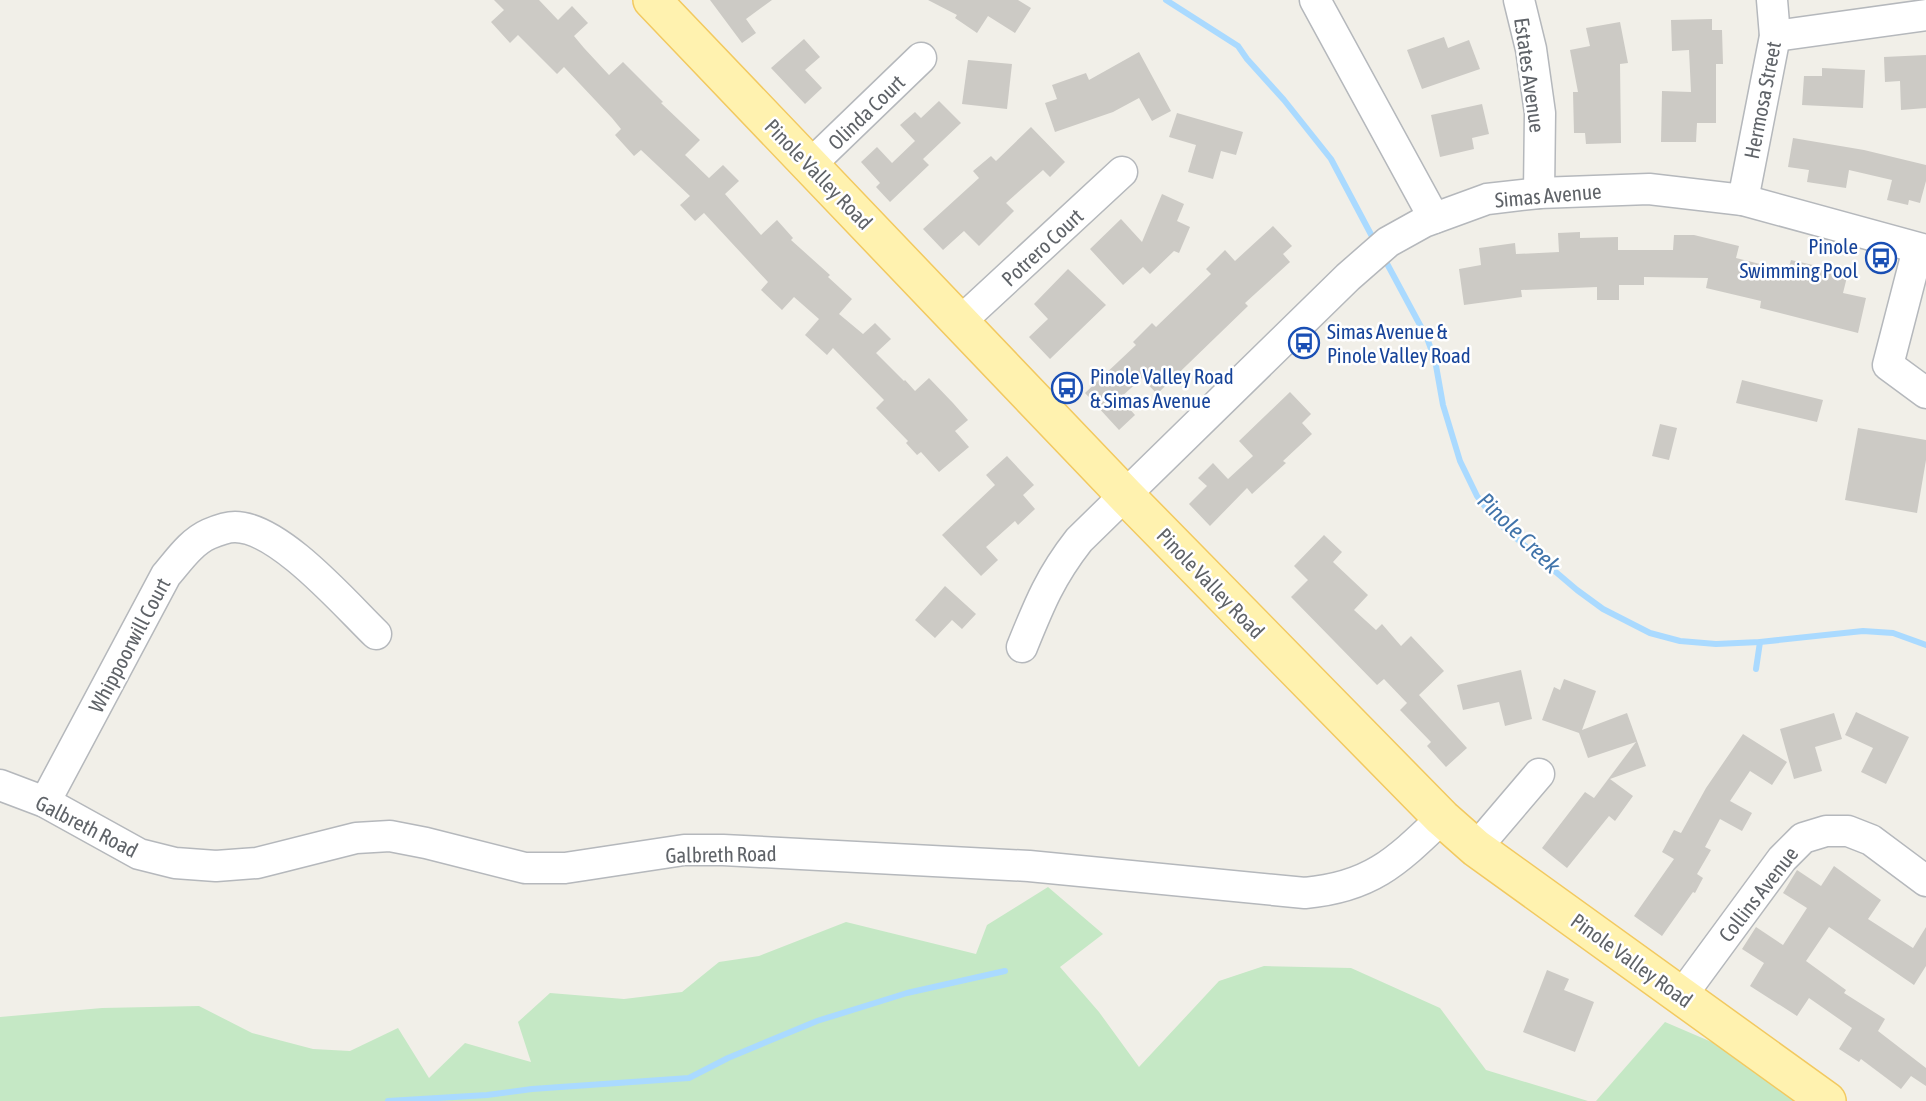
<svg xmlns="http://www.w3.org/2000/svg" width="1926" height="1101" font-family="'Asap Condensed',sans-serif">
<rect width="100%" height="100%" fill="#f1efe8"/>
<g fill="#c5e8c5">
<path d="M1048,887L1103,934L1060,967L1099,1012L1139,1067L1219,981L1264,966L1351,968L1440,1008L1486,1070L1588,1101H0V1017L102,1008L199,1006L252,1033L313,1049L350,1051L398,1028L429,1078L465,1043L531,1062L518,1022L550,993L624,999L682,992L719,962L759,956L846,922L976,954L987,925Z"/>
<path d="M1665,1022L1749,1058L1807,1101H1596Z"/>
</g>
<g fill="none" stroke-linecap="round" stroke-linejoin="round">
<g stroke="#aadaff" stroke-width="6">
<path d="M1166,0L1238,46L1247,59L1284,100L1331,159L1375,242"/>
<path d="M1384,258L1427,338L1435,360L1443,405L1460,461L1477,496L1496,521L1577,590L1603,609L1650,633L1680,641L1716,644L1760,642L1863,631L1893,633L1926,645"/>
<path d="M1756,669L1760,642"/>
<path d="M388,1101L487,1095L532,1089L689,1078L728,1058L817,1021L907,993L1005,971"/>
</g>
</g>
<g fill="#cccac5">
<path d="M494,0H539L558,20L572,6L588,23L574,36L584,48L609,75L623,62L663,102L661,103L700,140L685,155L709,178L723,165L739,181L725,194L761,235L777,220L793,238L791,240L830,275L828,277L852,299L839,314L863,334L875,323L891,339L876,353L904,381L905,380L915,391L929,378L953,403L968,420L955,431L969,447L939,472L921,452L917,455L906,443L908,441L876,408L884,400L833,348L827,355L805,335L819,319L794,297L782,310L761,290L768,282L704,213L695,221L680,205L690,196L641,150L634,156L615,135L621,129L612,118L564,67L557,74L518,35L510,43L491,22L504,10Z"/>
<path d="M710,0H772L746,19L756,33L742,43Z"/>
<path d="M928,0H1018L1031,8L1015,33L988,16L977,33L955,18L957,15Z"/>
<path d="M1712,19V30H1722L1723,64H1716V123H1697L1696,142H1661L1662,91L1691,92L1689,50L1672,51L1671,20Z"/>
<path d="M1620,22L1628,63L1620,64L1621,143L1586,144L1585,133H1574L1573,92H1578L1570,50L1590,46L1586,28Z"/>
<path d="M1444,37L1448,48L1469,40L1480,69L1422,89L1407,50Z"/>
<path d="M804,39L820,57L805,70L822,88L805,104L771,68Z"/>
<path d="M1139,52L1171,111L1152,121L1139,98L1113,112L1055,132L1045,103L1057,99L1052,85L1086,73L1089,80Z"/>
<path d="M1926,55V108L1901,110L1900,81L1885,82L1884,57Z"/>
<path d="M968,60L1012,64L1007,109L962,104Z"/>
<path d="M1822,68L1865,70L1863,108L1802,105L1804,76H1822Z"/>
<path d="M939,101L961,123L923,159L929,165L890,202L876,187L880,183L861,162L877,147L892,163L915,141L900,125L915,112L921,118Z"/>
<path d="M1482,104L1489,134L1472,138L1474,149L1440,157L1431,115Z"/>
<path d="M1177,113L1243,132L1236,155L1221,151L1213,179L1188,172L1196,145L1169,137Z"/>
<path d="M1031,127L1065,162L1050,177L1043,170L1006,203L1014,211L979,246L964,231L943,250L923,229L979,178L973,171L991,156L996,161Z"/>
<path d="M1793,138L1864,150L1926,165V181L1920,203L1909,200L1908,205L1887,200L1892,180L1849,170L1846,188L1807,182L1809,170L1788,167Z"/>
<path d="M1162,194L1184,204L1177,221L1190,227L1179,253L1174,251L1150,274L1143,267L1123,285L1090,249L1121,219L1142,242Z"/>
<path d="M1273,226L1292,246L1283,254L1290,262L1245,303L1248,306L1157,394L1142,378L1120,398L1135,415L1119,430L1085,393L1136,345L1133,342L1152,323L1156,327L1211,274L1206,269L1225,250L1235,261Z"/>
<path d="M1580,232V238L1618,237V250H1673L1674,235H1694L1739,246L1736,258L1788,271L1791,260L1848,273L1843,293L1866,298L1858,333L1760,308L1761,301L1706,288L1708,278L1644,277V285H1619V300H1597V287L1521,290L1522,297L1464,305L1459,269L1481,265L1479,248L1515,243L1516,254L1559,252L1558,233Z"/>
<path d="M1068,269L1106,305L1050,359L1029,337L1048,319L1034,304Z"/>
<path d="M1742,380L1823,400L1817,422L1736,403Z"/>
<path d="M1290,392L1311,414L1302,423L1312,434L1283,461L1286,463L1252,494L1247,488L1210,526L1189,504L1207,486L1198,478L1213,463L1228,479L1253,456L1239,441Z"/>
<path d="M1660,424L1677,428L1669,460L1652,456Z"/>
<path d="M1858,428L1926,440V460L1917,513L1845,500Z"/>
<path d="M1007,456L1034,485L1023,495L1035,509L1018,525L1015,521L986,547L998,560L981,576L942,535L995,485L986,475Z"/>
<path d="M1324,535L1342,552L1333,562L1368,595L1354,610L1376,630L1382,624L1401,646L1411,636L1444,671L1419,695L1467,748L1446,767L1427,746L1431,742L1400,710L1407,703L1384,679L1377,685L1291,597L1308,580L1294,566Z"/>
<path d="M945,586L976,614L962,629L952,620L935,638L915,620Z"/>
<path d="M1521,670L1532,719L1505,726L1499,702L1463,710L1457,685Z"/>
<path d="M1564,679L1596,691L1582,730L1627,713L1646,766L1610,779L1633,796L1615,821L1609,816L1567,868L1542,848L1585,792L1594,798L1636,742L1588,758L1579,733L1542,720L1554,687L1560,690Z"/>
<path d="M1856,712L1909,737L1886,784L1861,772L1873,748L1845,735Z"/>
<path d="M1834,713L1842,739L1815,747L1822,771L1794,779L1780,729Z"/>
<path d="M1743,734L1787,762L1772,785L1750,771L1730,801L1752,813L1742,831L1720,819L1705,847L1711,850L1697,874L1703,878L1695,893L1693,892L1662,936L1634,916L1674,859L1662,852L1674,830L1681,833L1706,788Z"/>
<path d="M1834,866L1881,900L1868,919L1913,948L1926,927V966L1914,985L1829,927L1806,961L1846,990L1844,993L1885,1019L1878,1031L1926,1068V1086L1911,1076L1901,1089L1861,1059L1859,1062L1839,1049L1852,1028L1809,998L1797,1016L1750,986L1764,963L1742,949L1756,927L1783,945L1807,908L1783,893L1797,870L1821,886Z"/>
<path d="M1547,970L1569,979L1564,990L1594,1002L1575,1052L1523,1032Z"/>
</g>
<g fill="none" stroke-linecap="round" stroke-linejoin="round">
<g stroke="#b5b8bc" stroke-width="33">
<g id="minor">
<path d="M1315,0L1434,218"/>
<path d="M1519,0L1531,49L1540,113L1539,193"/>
<path d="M1775,36L1926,15"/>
<path d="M810,165L921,58"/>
<path d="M1743,200L1775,36L1772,0"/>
<path d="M1918,249L1888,365L1926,393"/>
<path d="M961,321L1122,172"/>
<path d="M1022,647C1039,605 1050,577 1079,540L1348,277L1388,242L1424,222L1487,199L1539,193L1649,189L1743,200L1926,250"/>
<path d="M0,785L45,802L139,854L175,863L216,866L257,863L356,838L390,836L426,843L525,868H565L684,850H723L1029,866L1305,893C1371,887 1396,862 1442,818"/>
<path d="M45,802L166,575C179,560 191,542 209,534C216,531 228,527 235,527C279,527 345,604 376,634"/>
<path d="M1476,848L1539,774"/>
<path d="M1682,995L1782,859L1803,838L1826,831H1848L1871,840L1926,881"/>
</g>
</g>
<g stroke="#f2c960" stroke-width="40">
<path id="major" d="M652,0L1125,495L1442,818L1476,848L1827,1101"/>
</g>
<use href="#minor" stroke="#fff" stroke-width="30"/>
<use href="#major" stroke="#fff2af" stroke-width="37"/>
</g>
<defs>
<g id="bus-ring" transform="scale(1.575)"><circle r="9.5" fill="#fff" stroke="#1a4fb4" stroke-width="1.5"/><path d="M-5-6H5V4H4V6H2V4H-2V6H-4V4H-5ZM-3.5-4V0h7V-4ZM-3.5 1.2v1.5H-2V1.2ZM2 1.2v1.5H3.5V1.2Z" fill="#1a4fb4"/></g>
</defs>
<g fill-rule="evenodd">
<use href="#bus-ring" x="1881" y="258"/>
<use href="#bus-ring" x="1304" y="343"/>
<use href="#bus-ring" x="1067" y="388"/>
</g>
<g text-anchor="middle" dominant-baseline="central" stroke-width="5" stroke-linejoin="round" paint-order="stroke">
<g font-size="21" fill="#5f6368" stroke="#fff">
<text transform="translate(1530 75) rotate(82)">Estates Avenue</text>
<text transform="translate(1762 100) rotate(-79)">Hermosa Street</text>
<text transform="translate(866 112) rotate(-44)">Olinda Court</text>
<text transform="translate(819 174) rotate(46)">Pinole Valley Road</text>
<text transform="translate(1548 195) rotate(-5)">Simas Avenue</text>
<text transform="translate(1042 247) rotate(-43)">Potrero Court</text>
<text transform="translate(1211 583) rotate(46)">Pinole Valley Road</text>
<text transform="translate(129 645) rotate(-62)">Whippoorwill Court</text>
<text transform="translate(87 826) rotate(27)">Galbreth Road</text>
<text transform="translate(721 854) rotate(-1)">Galbreth Road</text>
<text transform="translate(1758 894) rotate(-52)">Collins Avenue</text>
<text transform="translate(1632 960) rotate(36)">Pinole Valley Road</text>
</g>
<g font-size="21" fill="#164399" stroke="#fff" text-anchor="start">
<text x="1858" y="246" text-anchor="end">Pinole<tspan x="1858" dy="24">Swimming Pool</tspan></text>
<text x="1327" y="331">Simas Avenue &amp;<tspan x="1327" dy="24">Pinole Valley Road</tspan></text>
<text x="1090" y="376">Pinole Valley Road<tspan x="1090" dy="24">&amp; Simas Avenue</tspan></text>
</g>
<g font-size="23" font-style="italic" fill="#4174aa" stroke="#fff">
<text transform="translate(1519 533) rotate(44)">Pinole Creek</text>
</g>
</g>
</svg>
